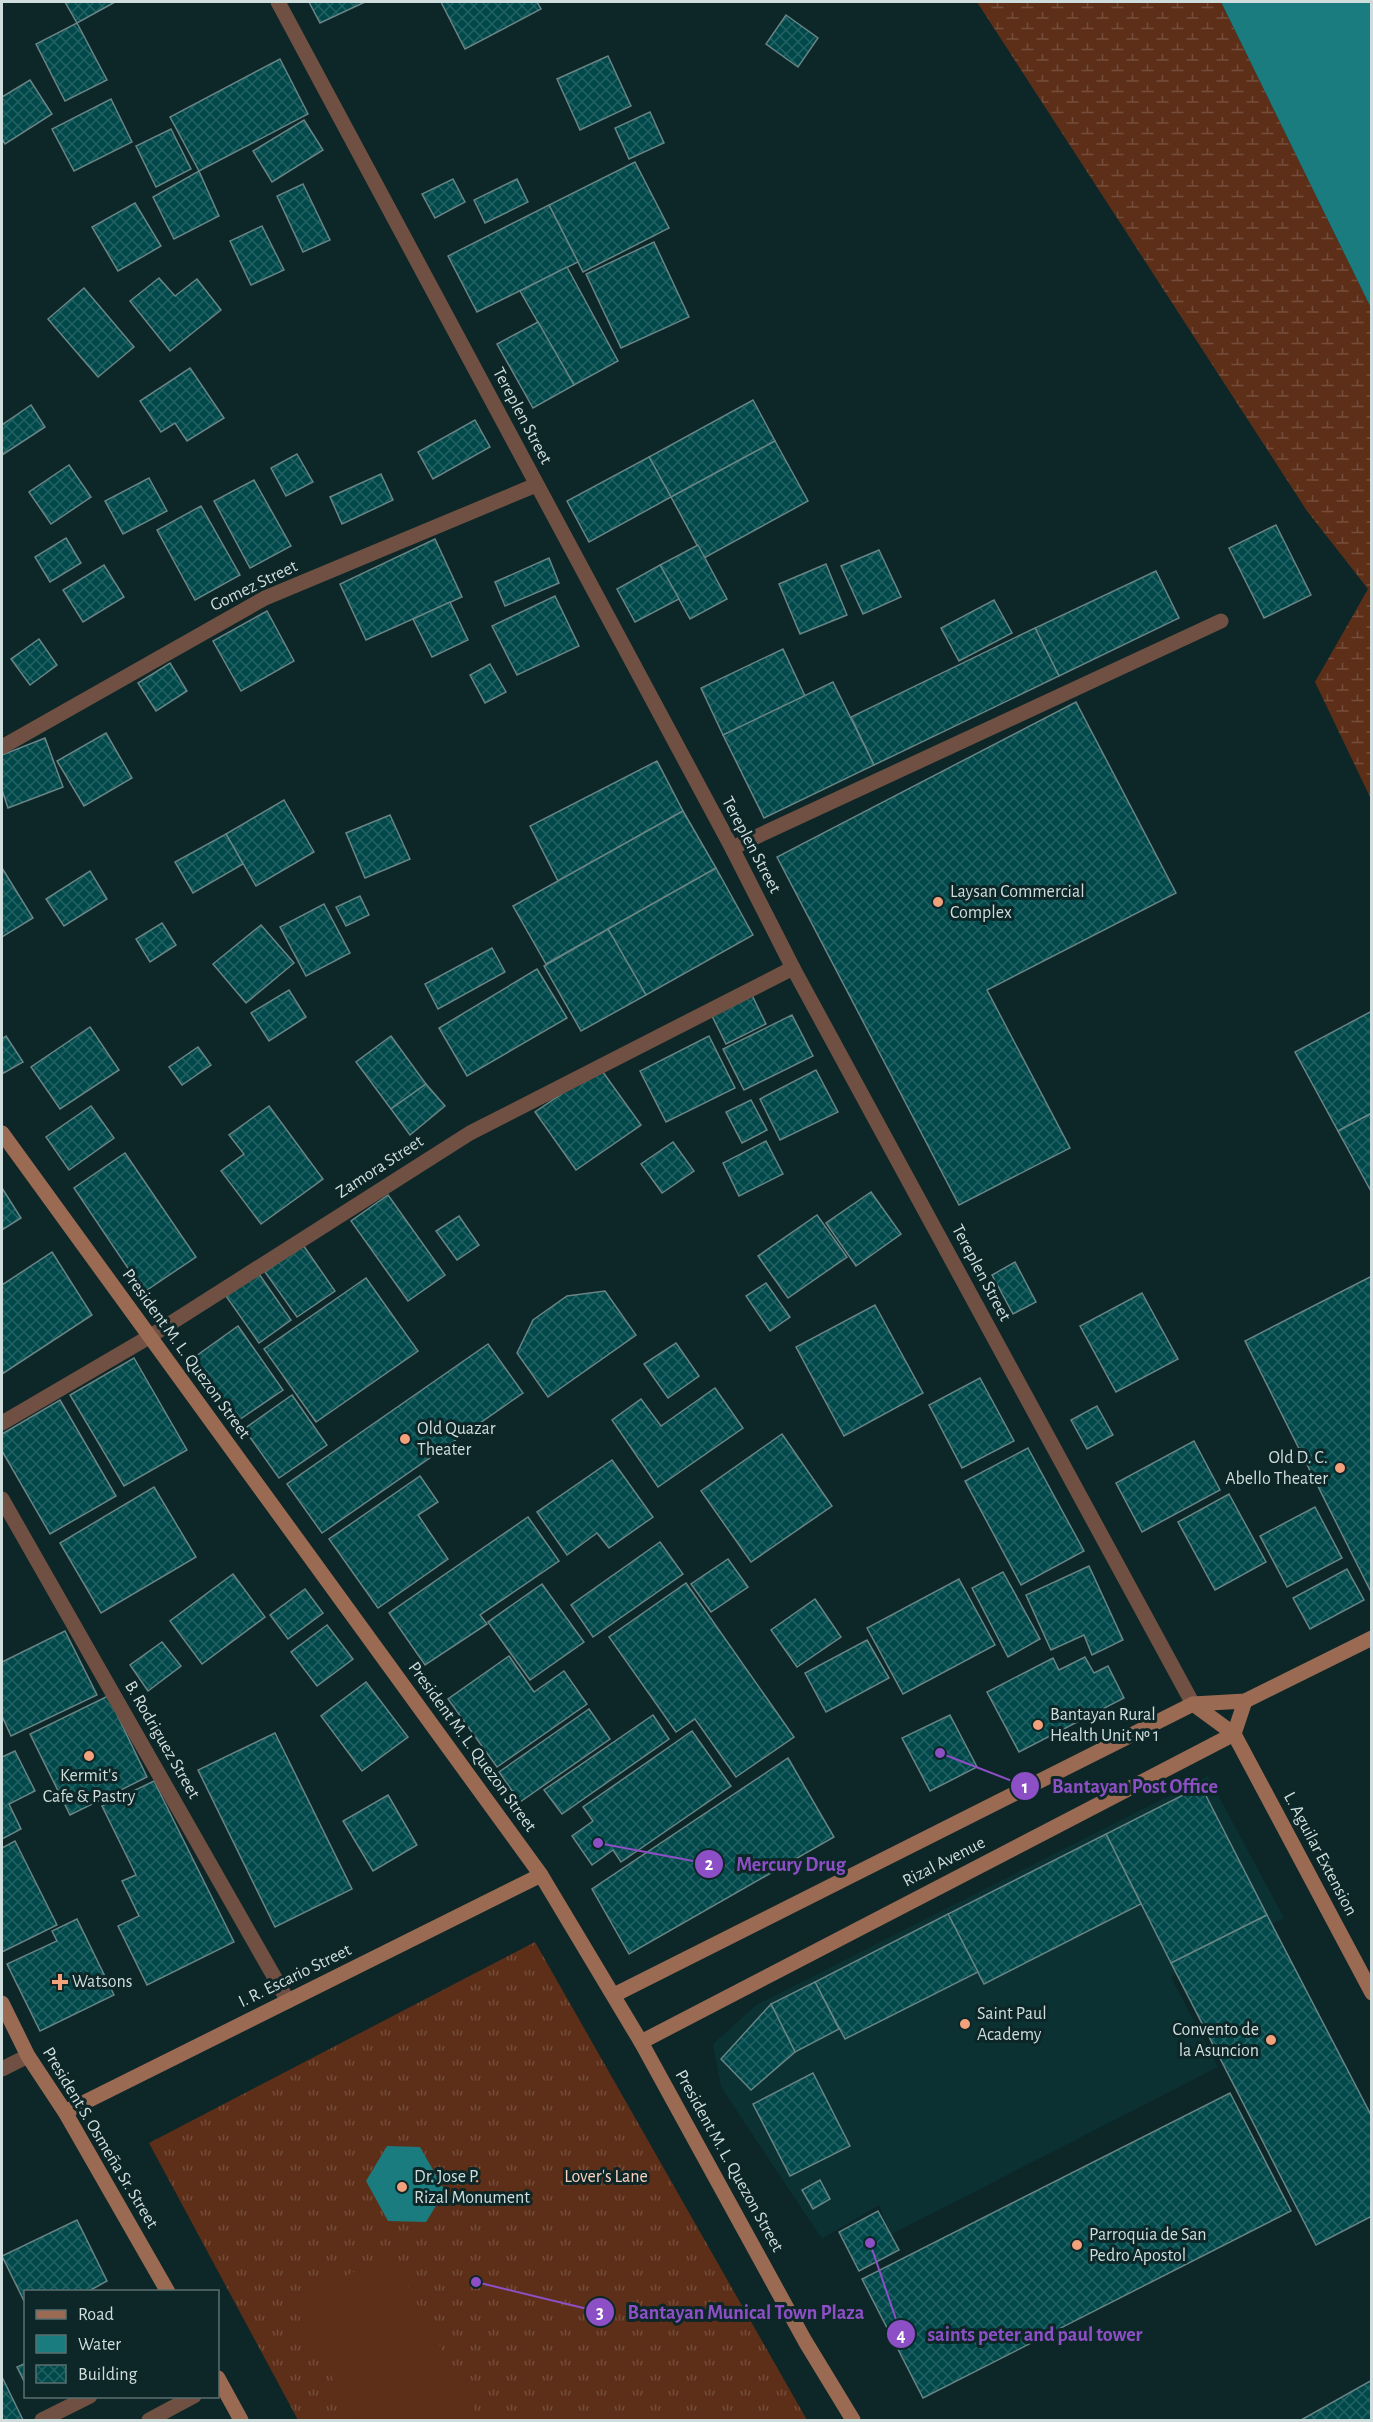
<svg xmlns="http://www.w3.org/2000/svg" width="1373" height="2422" font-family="'Alegreya Sans',sans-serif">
<defs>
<pattern id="grass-tufts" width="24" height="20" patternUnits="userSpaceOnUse" patternTransform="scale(1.5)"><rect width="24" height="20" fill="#5d2f18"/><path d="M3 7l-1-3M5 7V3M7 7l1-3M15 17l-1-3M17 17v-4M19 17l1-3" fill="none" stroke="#734d39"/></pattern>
<pattern id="wetland-marsh" width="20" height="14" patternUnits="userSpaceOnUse" patternTransform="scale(1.5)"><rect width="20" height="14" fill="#5d2f18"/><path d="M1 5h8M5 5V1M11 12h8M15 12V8" fill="none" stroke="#734d39"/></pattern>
<pattern id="building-cross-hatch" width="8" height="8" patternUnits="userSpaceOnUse" patternTransform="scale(1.5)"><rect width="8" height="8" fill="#00484a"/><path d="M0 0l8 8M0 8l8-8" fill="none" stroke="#246264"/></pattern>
</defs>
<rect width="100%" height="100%" fill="#0d2627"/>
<path fill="#0c3132" d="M1208,1776L1284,1918L1171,1977L1218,2067L890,2235L879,2205L822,2239L721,2087L713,2044L756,2005Z"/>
<path fill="url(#grass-tufts)" d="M535,1942L807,2420H298L149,2143Z"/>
<path fill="url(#wetland-marsh)" d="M977,2H1221L1371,308V799L1315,682L1368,589L1307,511Z"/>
<path fill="#5d2f18" d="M390,2253L480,2420H355L293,2304Z"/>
<g fill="#1b7c7f">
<path d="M1221,2H1371V308Z"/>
<path d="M387,2146L420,2147L445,2191L426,2222L388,2221L366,2181Z"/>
</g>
<g fill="url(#building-cross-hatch)" stroke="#698485" stroke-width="1.5">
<path d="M65,2H115L77,23Z"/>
<path d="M309,2H365L320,23Z"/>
<path d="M441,2H537L541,9L465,49Z"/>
<path d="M786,15L818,38L798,67L766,44Z"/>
<path d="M77,23L107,80L65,101L36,44Z"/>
<path d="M608,56L631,106L580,130L557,79Z"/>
<path d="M280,59L308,114L199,171L170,117Z"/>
<path d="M30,80L52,114L5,144L2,139V97Z"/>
<path d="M111,99L132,142L74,171L52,129Z"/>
<path d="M650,112L664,143L629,159L615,128Z"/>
<path d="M304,120L323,150L272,182L253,151Z"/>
<path d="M171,129L191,169L156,187L136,146Z"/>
<path d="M635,162L669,228L583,272L549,205Z"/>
<path d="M199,171L219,216L174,239L153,197Z"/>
<path d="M453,179L465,202L435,218L422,194Z"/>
<path d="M517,179L528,202L485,223L474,200Z"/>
<path d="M303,184L330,240L303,252L277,196Z"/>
<path d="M135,203L161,246L118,271L92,227Z"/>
<path d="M549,205L578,262L477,312L448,256Z"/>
<path d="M262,226L284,270L251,285L230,241Z"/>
<path d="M654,242L689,317L621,348L586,274Z"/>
<path d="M567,267L618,361L574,385L520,291Z"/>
<path d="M159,278L175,296L197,279L221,310L170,351L130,301Z"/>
<path d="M84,288L134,347L98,377L48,319Z"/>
<path d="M538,322L574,385L533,408L497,344Z"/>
<path d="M190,368L224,418L187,441L175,423L161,432L140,401Z"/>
<path d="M753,400L775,441L671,497L649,457Z"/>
<path d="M31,405L45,427L2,455V425Z"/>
<path d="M475,420L490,447L433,479L418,452Z"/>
<path d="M775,441L808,501L704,558L671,497Z"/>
<path d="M297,454L313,482L286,496L271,468Z"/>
<path d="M649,457L671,497L589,542L567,501Z"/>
<path d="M69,465L91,497L51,524L29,492Z"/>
<path d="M381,474L393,500L342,524L330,497Z"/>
<path d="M149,478L167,511L123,534L105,501Z"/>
<path d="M254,480L291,546L250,568L214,501Z"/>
<path d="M201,506L240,575L195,600L157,530Z"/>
<path d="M1276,525L1311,595L1264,618L1229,548Z"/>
<path d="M66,538L81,563L50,582L35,557Z"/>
<path d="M435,539L462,597L366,640L340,584Z"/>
<path d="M698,545L727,599L690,619L660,565Z"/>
<path d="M879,550L901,597L863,614L841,566Z"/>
<path d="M549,558L559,583L505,606L495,582Z"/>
<path d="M826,564L847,615L800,634L779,584Z"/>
<path d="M104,565L124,597L83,622L63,590Z"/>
<path d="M660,565L679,599L635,622L617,589Z"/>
<path d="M1156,571L1179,618L1059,676L1035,628Z"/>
<path d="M555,596L579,646L517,675L492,626Z"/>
<path d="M994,600L1012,633L959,661L941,628Z"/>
<path d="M450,602L468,640L432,657L413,619Z"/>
<path d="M267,611L294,661L241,691L213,641Z"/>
<path d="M1035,628L1059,676L874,765L851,717Z"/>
<path d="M39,639L57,665L30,685L11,659Z"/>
<path d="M783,649L805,696L723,735L701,688Z"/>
<path d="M170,663L187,691L156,711L138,683Z"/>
<path d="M490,664L506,692L485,703L470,675Z"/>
<path d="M833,682L874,765L764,818L723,735Z"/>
<path d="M1076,702L1176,893L987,990L1070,1148L959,1205L777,857Z"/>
<path d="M106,733L132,778L84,806L57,761Z"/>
<path d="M45,738L63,787L8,808L2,790V755Z"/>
<path d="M657,761L683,811L558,881L530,826Z"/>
<path d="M284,800L314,852L256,886L226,834Z"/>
<path d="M683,811L716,868L546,964L513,906Z"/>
<path d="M390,815L410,859L365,878L346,833Z"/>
<path d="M226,834L243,864L193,893L175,862Z"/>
<path d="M2,868L33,918L2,937Z"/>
<path d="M716,868L753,935L646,995L608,929Z"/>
<path d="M90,871L107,899L64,926L46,899Z"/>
<path d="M360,896L369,915L346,926L336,907Z"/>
<path d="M324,904L350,953L306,976L280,927Z"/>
<path d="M162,923L176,945L150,962L136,939Z"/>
<path d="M261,925L294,963L246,1003L213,964Z"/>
<path d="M608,929L646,995L581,1031L544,966Z"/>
<path d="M492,948L505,972L438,1009L425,984Z"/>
<path d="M537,969L567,1018L467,1076L439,1028Z"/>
<path d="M748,987L766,1024L726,1044L708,1008Z"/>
<path d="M289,990L306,1017L269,1041L251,1013Z"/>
<path d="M1372,1011V1113L1338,1131L1295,1052Z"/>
<path d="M792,1015L813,1056L744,1090L723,1049Z"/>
<path d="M90,1027L119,1070L60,1109L31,1067Z"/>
<path d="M6,1036L23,1062L2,1074V1039Z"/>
<path d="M391,1036L426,1084L391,1109L356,1062Z"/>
<path d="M709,1036L735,1088L666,1122L640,1071Z"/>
<path d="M198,1047L211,1065L182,1085L169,1067Z"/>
<path d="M600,1068L641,1125L576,1170L535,1112Z"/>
<path d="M816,1070L838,1112L780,1140L760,1099Z"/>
<path d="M426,1084L445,1106L410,1135L391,1109Z"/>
<path d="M751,1100L767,1130L742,1143L726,1112Z"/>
<path d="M91,1106L114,1138L69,1170L46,1137Z"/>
<path d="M269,1106L323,1179L261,1224L221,1171L244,1154L229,1135Z"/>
<path d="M1372,1113V1193L1338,1131Z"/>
<path d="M766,1141L783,1174L739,1196L723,1163Z"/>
<path d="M673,1142L694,1171L662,1193L641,1164Z"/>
<path d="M125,1153L196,1257L144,1292L74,1188Z"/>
<path d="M2,1188L21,1218L2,1230Z"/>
<path d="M871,1192L901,1234L856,1266L826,1223Z"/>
<path d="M388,1195L445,1275L408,1301L351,1221Z"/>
<path d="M817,1215L847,1257L788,1298L758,1256Z"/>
<path d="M459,1216L479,1245L457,1260L436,1231Z"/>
<path d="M303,1245L335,1291L297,1317L265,1272Z"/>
<path d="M52,1252L92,1315L2,1374V1285Z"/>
<path d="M1015,1262L1036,1302L1013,1314L992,1275Z"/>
<path d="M259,1274L291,1320L259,1343L226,1296Z"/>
<path d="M1372,1276V1594L1245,1341Z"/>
<path d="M366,1278L418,1351L316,1422L264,1349Z"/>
<path d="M766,1283L790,1317L770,1331L746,1296Z"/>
<path d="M605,1291L636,1335L548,1397L517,1353L533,1320L567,1296Z"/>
<path d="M1142,1293L1178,1359L1116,1392L1080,1326Z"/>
<path d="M875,1305L923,1393L844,1436L796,1347Z"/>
<path d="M238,1326L283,1390L236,1422L192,1359Z"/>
<path d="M676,1343L699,1376L668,1398L644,1364Z"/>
<path d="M488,1344L523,1393L322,1533L287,1484Z"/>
<path d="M134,1358L187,1450L124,1486L70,1395Z"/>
<path d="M980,1378L1014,1441L962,1468L929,1405Z"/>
<path d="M715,1388L743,1428L658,1487L612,1420L641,1399L661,1426Z"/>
<path d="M292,1395L327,1445L279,1478L244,1429Z"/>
<path d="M60,1400L116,1496L50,1534L2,1451V1434Z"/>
<path d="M1097,1406L1113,1435L1087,1449L1071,1420Z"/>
<path d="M782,1434L832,1506L751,1562L701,1491Z"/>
<path d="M1194,1441L1220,1490L1142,1532L1116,1483Z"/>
<path d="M1028,1448L1084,1551L1021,1585L965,1481Z"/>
<path d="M612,1460L653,1517L609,1548L597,1533L567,1555L537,1512Z"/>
<path d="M420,1476L438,1502L418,1515L448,1559L378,1608L329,1539Z"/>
<path d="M154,1487L196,1557L101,1613L60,1543Z"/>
<path d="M1229,1494L1266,1562L1215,1590L1178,1522Z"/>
<path d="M1315,1507L1342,1558L1287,1587L1260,1536Z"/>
<path d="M528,1517L559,1561L480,1615L487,1624L425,1665L389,1613Z"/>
<path d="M660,1542L683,1574L593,1637L571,1605Z"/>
<path d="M728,1559L748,1587L711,1612L691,1584Z"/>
<path d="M1089,1566L1123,1640L1092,1655L1084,1635L1051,1650L1026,1595Z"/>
<path d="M1347,1569L1364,1600L1310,1629L1293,1598Z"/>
<path d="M1003,1572L1040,1639L1008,1657L972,1588Z"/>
<path d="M233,1574L265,1617L202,1664L170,1621Z"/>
<path d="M959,1579L995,1645L903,1694L867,1628Z"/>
<path d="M686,1583L794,1737L736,1777L695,1719L676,1732L609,1637Z"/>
<path d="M542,1584L584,1642L530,1680L488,1622Z"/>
<path d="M305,1589L323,1613L288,1639L270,1615Z"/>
<path d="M815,1599L841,1637L797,1667L771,1630Z"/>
<path d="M327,1625L353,1659L317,1686L291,1652Z"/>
<path d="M65,1631L97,1695L11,1736L2,1716V1662Z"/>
<path d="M867,1640L889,1678L826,1712L805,1673Z"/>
<path d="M162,1642L181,1666L148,1691L130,1665Z"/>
<path d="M509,1656L534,1692L564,1671L587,1704L497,1767L448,1699Z"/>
<path d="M1085,1657L1094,1673L1108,1666L1124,1698L1019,1752L987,1692L1053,1658L1059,1670Z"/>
<path d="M366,1682L408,1737L362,1771L321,1716Z"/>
<path d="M108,1696L147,1777L70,1815L30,1734Z"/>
<path d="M589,1709L610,1739L520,1802L499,1772Z"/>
<path d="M653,1715L669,1739L562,1814L544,1790Z"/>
<path d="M950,1715L977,1767L930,1791L902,1738Z"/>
<path d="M692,1731L731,1786L621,1862L613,1850L592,1865L572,1836L593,1821L583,1807Z"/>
<path d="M275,1733L352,1889L275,1927L198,1770Z"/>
<path d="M15,1751L35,1791L9,1804L21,1829L2,1839V1757Z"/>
<path d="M788,1758L834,1837L629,1954L592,1889Z"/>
<path d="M154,1781L234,1942L147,1985L118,1926L139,1916L122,1881L136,1875L102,1806Z"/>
<path d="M1201,1786L1267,1915L1171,1963L1106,1834Z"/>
<path d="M388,1795L417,1845L373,1871L343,1821Z"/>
<path d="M1106,1834L1141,1904L984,1984L948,1914Z"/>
<path d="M15,1841L57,1925L2,1952V1848Z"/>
<path d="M948,1914L978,1972L845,2039L815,1982Z"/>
<path d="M1267,1915L1372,2117V2216L1316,2245L1171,1963Z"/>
<path d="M77,1919L114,1995L40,2031L7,1964L57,1941L52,1931Z"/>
<path d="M815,1982L839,2029L795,2052L771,2004Z"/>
<path d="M771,2004L795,2052L751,2090L721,2059Z"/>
<path d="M813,2073L850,2146L790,2176L753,2104Z"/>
<path d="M1230,2093L1291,2211L923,2398L862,2279Z"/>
<path d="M820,2180L830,2199L813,2209L802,2190Z"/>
<path d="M878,2211L899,2250L859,2271L839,2232Z"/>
<path d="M77,2220L107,2281L87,2292H26V2305L2,2256Z"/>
<path d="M26,2363V2385L17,2367Z"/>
<path d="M2,2377L23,2420H2Z"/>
<path d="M1372,2380V2420H1301Z"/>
</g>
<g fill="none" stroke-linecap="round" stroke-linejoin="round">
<path stroke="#6f5042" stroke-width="15" d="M732,848L1221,621"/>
<g stroke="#6f5042" stroke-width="15">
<path d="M278,2L732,848L793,968L1193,1704"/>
<path d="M2,747L265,598L536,485"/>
<path d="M2,1423L149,1337L470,1133L793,968"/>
<path d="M2,1499L288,2001"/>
<path d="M2,2069L28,2056"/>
<path d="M42,2420L90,2396"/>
<path d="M149,2420L194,2396"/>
</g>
<g stroke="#9a6a53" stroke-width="15">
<path d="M2,1133L541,1875L641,2042L805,2341L853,2420"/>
<path d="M1193,1704L1234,1734L1372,1993"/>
<path d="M614,1995L1193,1704L1245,1701L1372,1638"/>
<path d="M2,2003L28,2056L65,2112L168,2292"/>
<path d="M641,2042L1234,1734L1245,1701"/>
<path d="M65,2112L541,1875"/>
<path d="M218,2378L241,2420"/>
</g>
</g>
<g fill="#f1a17c" stroke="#0d2627" stroke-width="2">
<circle cx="938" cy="902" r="6"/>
<circle cx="405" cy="1439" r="6"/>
<circle cx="1340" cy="1468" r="6"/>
<circle cx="1038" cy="1725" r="6"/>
<circle cx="89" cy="1756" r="6"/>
<path d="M57 1973h6v6h6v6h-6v6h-6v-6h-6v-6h6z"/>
<circle cx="965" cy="2024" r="6"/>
<circle cx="1271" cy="2040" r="6"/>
<circle cx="402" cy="2187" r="6"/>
<circle cx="1077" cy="2245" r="6"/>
</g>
<g text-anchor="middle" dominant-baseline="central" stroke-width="6" stroke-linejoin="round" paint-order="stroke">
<g font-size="18" fill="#cfdddd" stroke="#0d2627">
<text transform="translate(522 416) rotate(62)">Tereplen Street</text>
<text transform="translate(254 586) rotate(-26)">Gomez Street</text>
<text transform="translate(751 845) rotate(62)">Tereplen Street</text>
<text transform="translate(380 1167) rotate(-33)">Zamora Street</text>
<text transform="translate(981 1273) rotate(62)">Tereplen Street</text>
<text transform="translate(186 1354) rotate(54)">President M. L. Quezon Street</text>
<text transform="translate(162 1740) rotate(60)">B. Rodriguez Street</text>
<text transform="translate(472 1747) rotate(54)">President M. L. Quezon Street</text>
<text transform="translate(1320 1854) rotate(62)">L. Aguilar Extension</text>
<text transform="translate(944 1862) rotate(-27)">Rizal Avenue</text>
<text transform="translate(295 1976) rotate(-26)">I. R. Escario Street</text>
<text transform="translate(100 2138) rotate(59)">President S. Osmeña Sr. Street</text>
<text transform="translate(729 2161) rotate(61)">President M. L. Quezon Street</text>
</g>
<g font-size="18" fill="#cfdddd" stroke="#0d2627" text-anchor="start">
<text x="950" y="892">Laysan Commercial<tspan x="950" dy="21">Complex</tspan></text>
<text x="417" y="1429">Old Quazar<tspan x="417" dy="21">Theater</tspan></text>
<text x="1328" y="1458" text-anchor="end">Old D. C.<tspan x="1328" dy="21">Abello Theater</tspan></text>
<text x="1050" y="1715">Bantayan Rural<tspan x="1050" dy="21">Health Unit № 1</tspan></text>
<text x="89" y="1776" text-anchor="middle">Kermit's<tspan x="89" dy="21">Cafe &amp; Pastry</tspan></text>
<text x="72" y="1982">Watsons</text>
<text x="977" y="2014">Saint Paul<tspan x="977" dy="21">Academy</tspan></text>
<text x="1259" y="2030" text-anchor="end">Convento de<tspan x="1259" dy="21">la Asuncion</tspan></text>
<text x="414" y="2177">Dr. Jose P.<tspan x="414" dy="21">Rizal Monument</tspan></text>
<text x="1089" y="2235">Parroquia de San<tspan x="1089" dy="21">Pedro Apostol</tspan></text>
</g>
<g font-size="18" fill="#fdd3c0" stroke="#0d2627">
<text x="606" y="2177">Lover's Lane</text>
</g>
</g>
<path fill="none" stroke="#8c4fc5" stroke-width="2" d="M940 1753L1025 1786M598 1843L709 1864M476 2282L600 2312M870 2243L901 2334"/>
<g fill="#8c4fc5" stroke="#0d2627" stroke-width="2">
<circle cx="940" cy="1753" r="6"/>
<circle cx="598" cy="1843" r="6"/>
<circle cx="476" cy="2282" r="6"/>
<circle cx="870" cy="2243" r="6"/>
<circle cx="1025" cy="1786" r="15"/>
<circle cx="709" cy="1864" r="15"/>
<circle cx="600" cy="2312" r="15"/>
<circle cx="901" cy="2334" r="15"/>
</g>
<g font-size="18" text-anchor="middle" font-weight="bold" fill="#fff">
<text x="1025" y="1793">1</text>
<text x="709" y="1870">2</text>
<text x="600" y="2318">3</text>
<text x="901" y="2341">4</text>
</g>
<g font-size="20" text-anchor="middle" font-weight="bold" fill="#8c4fc5" stroke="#0d2627" stroke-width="6" stroke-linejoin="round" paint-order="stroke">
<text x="1135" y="1793">Bantayan Post Office</text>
<text x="791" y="1871">Mercury Drug</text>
<text x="746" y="2319">Bantayan Munical Town Plaza</text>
<text x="1035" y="2341">saints peter and paul tower</text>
</g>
<rect width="1373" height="2422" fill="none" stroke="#cfdddd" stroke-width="6"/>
<rect x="24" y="2290" width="195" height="108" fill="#0d2627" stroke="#5b6f70" stroke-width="1.5"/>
<rect x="36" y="2310" width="30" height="9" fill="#9a6a53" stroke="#5b6f70" stroke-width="1.5"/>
<text x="78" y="2320" font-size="18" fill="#cfdddd">Road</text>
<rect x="36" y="2335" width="30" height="18" fill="#1b7c7f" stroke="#5b6f70" stroke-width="1.5"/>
<text x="78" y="2350" font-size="18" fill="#cfdddd">Water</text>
<rect x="36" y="2365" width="30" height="18" fill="url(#building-cross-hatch)" stroke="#5b6f70" stroke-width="1.5"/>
<text x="78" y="2380" font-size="18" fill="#cfdddd">Building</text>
</svg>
